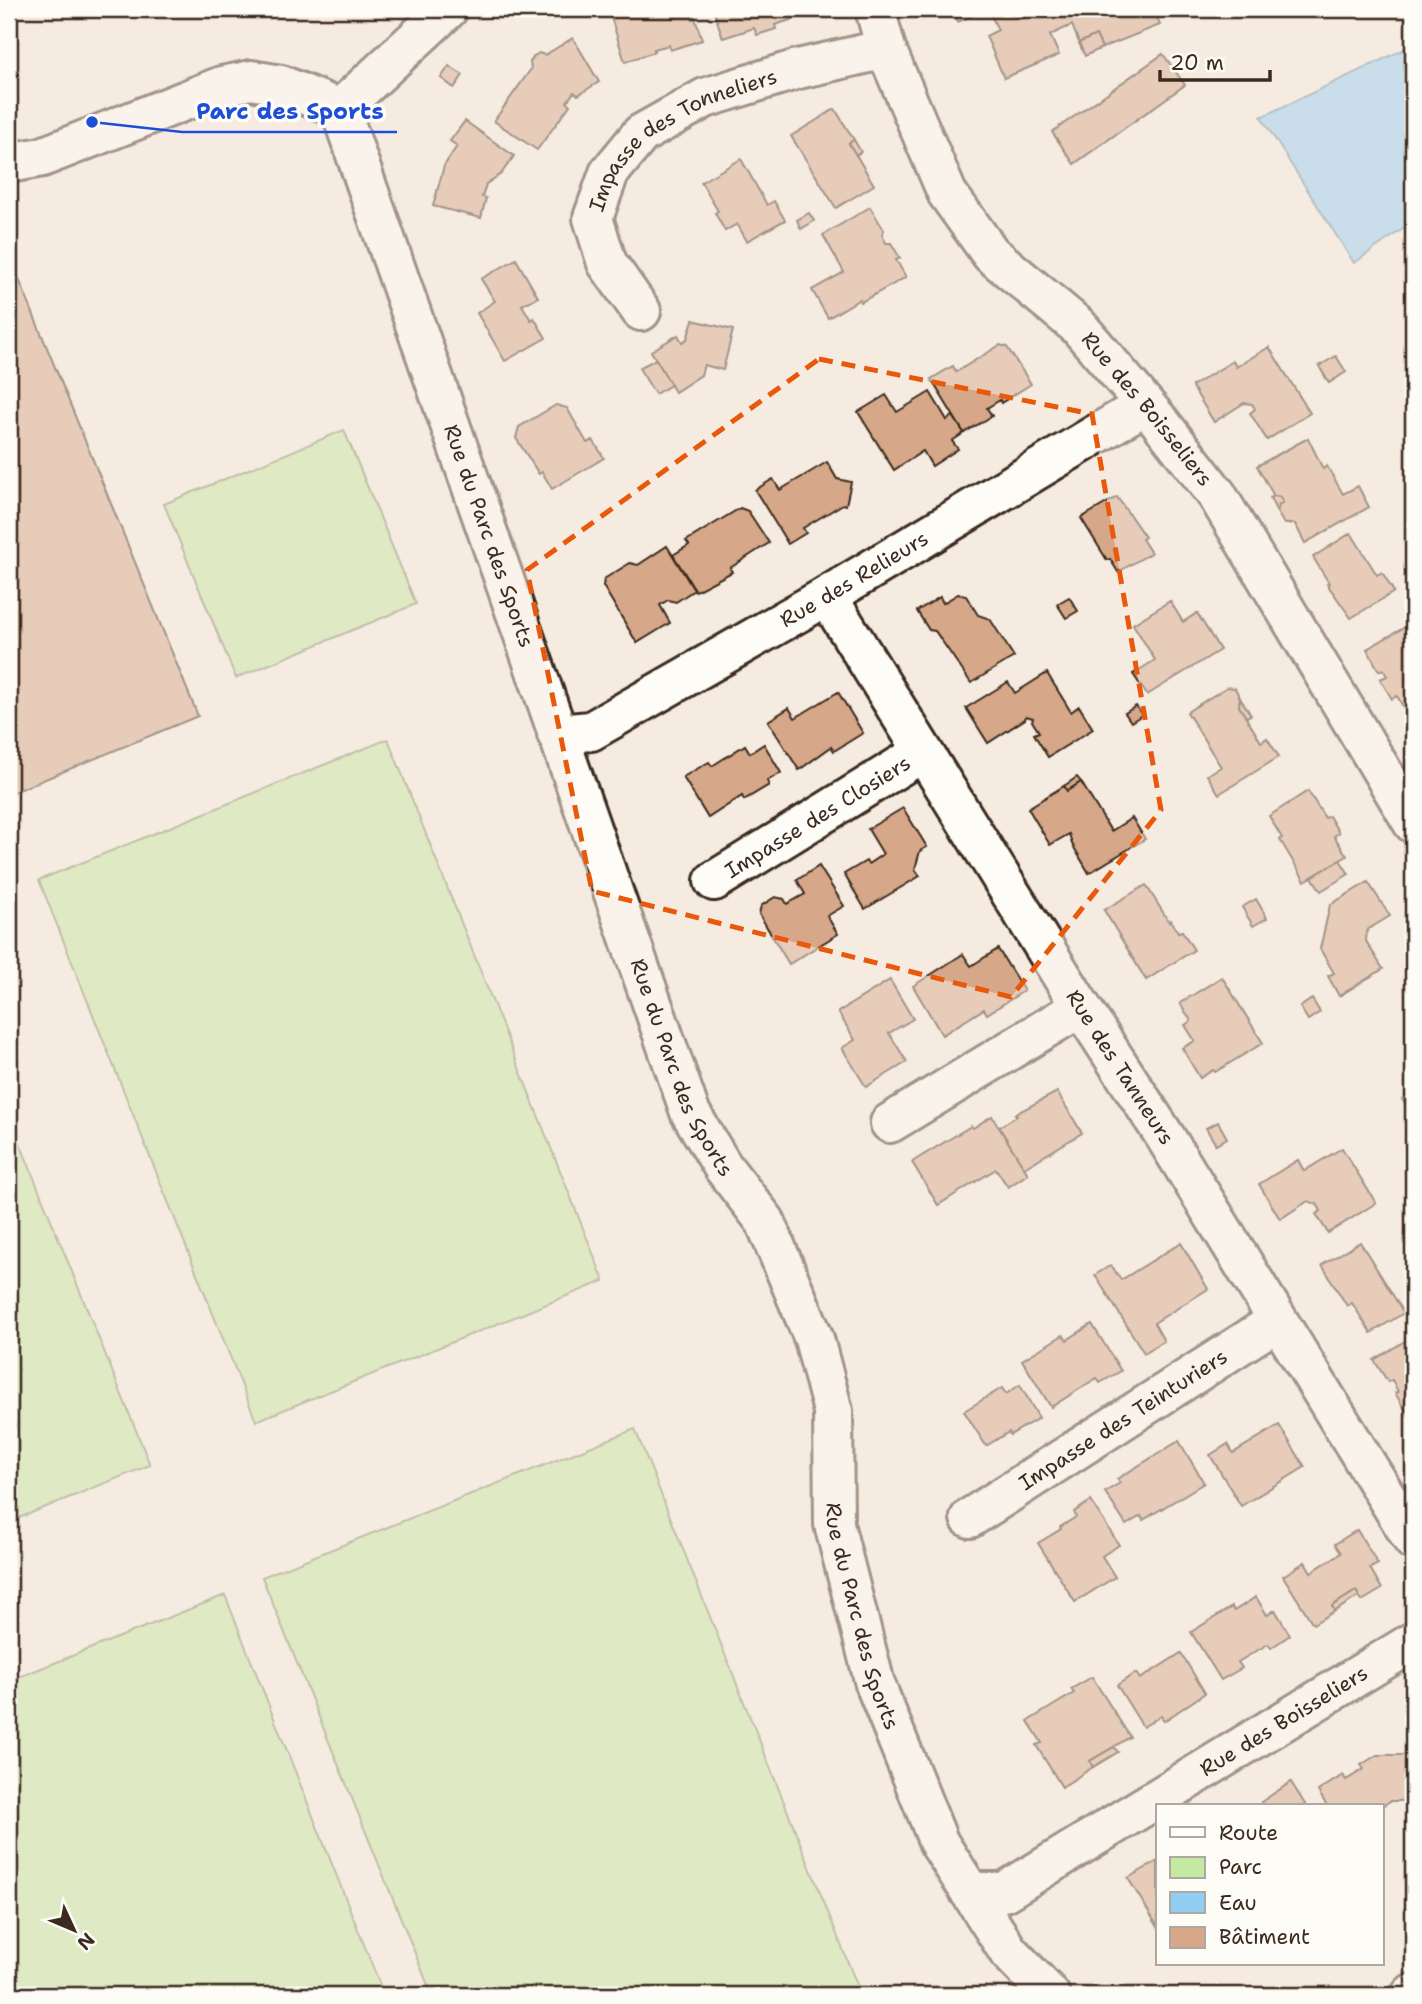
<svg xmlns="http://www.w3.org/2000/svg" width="1422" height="2004" font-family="'Shantell Sans',sans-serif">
<rect width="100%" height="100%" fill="#f5ebe1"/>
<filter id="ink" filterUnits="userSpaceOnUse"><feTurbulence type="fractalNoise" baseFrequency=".0143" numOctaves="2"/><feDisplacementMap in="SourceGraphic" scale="14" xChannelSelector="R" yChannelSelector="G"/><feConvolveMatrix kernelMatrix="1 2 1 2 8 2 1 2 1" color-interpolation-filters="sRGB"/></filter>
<g filter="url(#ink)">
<g fill="#c4e9a3" stroke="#808a60" stroke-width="2">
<path d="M344,430L416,604L236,678L164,504Z"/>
<path d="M388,739L604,1281L256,1421L39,880Z"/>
<path d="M9,1116L150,1465L9,1522Z"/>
<path d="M635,1429L861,1995H432L262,1577Z"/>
<path d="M225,1595L384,1995H9V1681Z"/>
</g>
<path fill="#92cef3" stroke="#6f8c9e" stroke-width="2" d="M1413,45V222L1354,263L1261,117Z"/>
<g fill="#d6a788" stroke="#3b2a1e" stroke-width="2">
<path d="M617,9H692L702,40L670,50L669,45L654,49V52L625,62L609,11Z"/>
<path d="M713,9H804L806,15L775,25L776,29L757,35L754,28L723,38Z"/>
<path d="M952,9H968L971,16L958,22Z"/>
<path d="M968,9H1016L1020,19L1045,9H1154L1160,25L1102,48L1096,35L1079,43L1072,25L1050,35L1059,55L1004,78L986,36L998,30L988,9L971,16Z"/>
<path d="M1096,35L1102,48L1085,56L1079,43Z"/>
<path d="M573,38L599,82L578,95L574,92L567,102L570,105L537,150L494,121L531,69L530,62L534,56L539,53L545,55Z"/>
<path d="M1163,54L1185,85L1074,164L1052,132Z"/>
<path d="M449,66L463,75L454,88L441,78Z"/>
<path d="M835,109L854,140L849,143L874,185L836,208L791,136Z"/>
<path d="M465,121L514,156L501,174L486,184L482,197L486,198L481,218L433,206L444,166L457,146L450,141Z"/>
<path d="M854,140L861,152L856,155L849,143Z"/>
<path d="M741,159L767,205L774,201L785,220L747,241L737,224L725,231L715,213L718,211L701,182Z"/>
<path d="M870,207L884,230L882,235L886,243H891L900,258L896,260L906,277L861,302L860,299L828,318L812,290L844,272L823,235Z"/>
<path d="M809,213L814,221L801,229L797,220Z"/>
<path d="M9,255L198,716L9,794Z"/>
<path d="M516,259L538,297L522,305L531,320L534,318L546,338L505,361L477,313L495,301L481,279Z"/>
<path d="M693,320L733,330L723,370L704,365L701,375L675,392L651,351L678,335L682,342L687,339Z"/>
<path d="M1000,345L1007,347L1031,384L1001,403L1000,400L987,408L992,416L964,433L931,379L953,366L956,372Z"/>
<path d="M1269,347L1310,413L1267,440L1250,413L1255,409L1252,404L1244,403L1214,422L1192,386L1233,361L1236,367Z"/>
<path d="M1336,356L1346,372L1329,383L1319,366Z"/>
<path d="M656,359L671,385L655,394L639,368Z"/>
<path d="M930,392L947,420L953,416L964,433L952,441L958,449L932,466L923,451L894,470L858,412L886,395L897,412Z"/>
<path d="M556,405L567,408L587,443L593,440L604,458L552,489L542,472L539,474L516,438L519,427Z"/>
<path d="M1308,438L1323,469L1327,466L1343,494L1358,486L1369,507L1305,543L1295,524H1284L1277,512L1279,505L1283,503L1280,497L1274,496L1257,466Z"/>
<path d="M827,462L837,479L851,482L846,505L843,504L803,528L806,533L788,544L755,490L773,479L780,490Z"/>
<path d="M1274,496L1280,497L1283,503L1279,505L1277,512L1270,498Z"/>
<path d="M1117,497L1145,537L1142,539L1151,553L1118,572L1110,559L1107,560L1081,518Z"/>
<path d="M740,508L748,511L769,543L730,568L732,572L696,591L673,555L689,545L686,541Z"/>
<path d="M1351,533L1377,575L1382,572L1394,592L1351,618L1327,584L1329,583L1313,557Z"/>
<path d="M667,546L694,590L676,602L668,600L660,605L670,623L637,643L603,586L604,579L630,563L638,565Z"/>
<path d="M958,594L966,596L978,615L990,619L1014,657L971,683L935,631L929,630L917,611L940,597L943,603Z"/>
<path d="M1069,597L1078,611L1066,618L1057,604Z"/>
<path d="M1170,601L1183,622L1197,613L1220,650L1147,695L1133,674L1155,660L1133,624Z"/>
<path d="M1405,627L1413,641V724L1397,696L1392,699L1380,679L1387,676L1383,669L1379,671L1367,649Z"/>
<path d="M1047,673L1071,712L1079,706L1093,729L1048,757L1034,734L1039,732L1032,721L1033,718L1026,716L1025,719L988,743L966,708L1008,682L1015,693Z"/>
<path d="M1227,687L1235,688L1240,698L1239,706L1261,742L1267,738L1279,757L1219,794L1207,775L1221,767L1187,712Z"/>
<path d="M838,692L863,733L834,751L831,747L799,770L768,721L789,708L795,718Z"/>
<path d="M1240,698L1251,715L1246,717L1239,706Z"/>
<path d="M1136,706L1142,715L1131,722L1125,713Z"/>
<path d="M764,744L781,773L767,781L769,785L744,800L742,796L708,818L683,777L709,762L712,766L745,745L750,753Z"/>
<path d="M1077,777L1081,782L1067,791L1064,786Z"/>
<path d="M1081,782L1111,831L1132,818L1145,839L1089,873L1072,844L1069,834L1050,845L1028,808L1064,786L1067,791Z"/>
<path d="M1308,791L1325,818L1329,816L1339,833L1334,836L1347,856L1305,881L1280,840L1282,838L1269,816Z"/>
<path d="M903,808L927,847L920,851L915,869L920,876L865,909L844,874L866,861L868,864L883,854L868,829Z"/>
<path d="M1340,860L1349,874L1321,891L1312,877Z"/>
<path d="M819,866L844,906L827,916L838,934L789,964L759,914L761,906L775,897L784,899L787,904L805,894L797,880Z"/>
<path d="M1368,882L1390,916L1367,930L1366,941L1383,969L1339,996L1328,976L1334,973L1320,949L1330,905Z"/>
<path d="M1146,885L1169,922L1171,920L1178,932L1182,931L1194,950L1146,980L1104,910Z"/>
<path d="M1256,899L1267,918L1253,926L1242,907Z"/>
<path d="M998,949L1024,991L987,1014L984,1009L942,1035L913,986L963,954L971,966Z"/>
<path d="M1222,977L1263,1043L1215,1072L1213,1070L1200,1078L1182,1048L1195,1041L1185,1025L1191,1021L1180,1003Z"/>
<path d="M890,980L913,1019L889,1033L907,1062L866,1087L842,1048L855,1040L838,1012Z"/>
<path d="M1312,999L1320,1012L1308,1020L1300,1007Z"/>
<path d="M1057,1092L1082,1133L1024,1168L999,1127L1017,1116L1015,1114Z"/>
<path d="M1413,1092V1118L1402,1099Z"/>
<path d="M992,1116L1028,1174L1008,1187L996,1169L938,1205L912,1162L971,1126L973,1128Z"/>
<path d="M1218,1122L1227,1138L1216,1145L1206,1128Z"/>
<path d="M1342,1148L1376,1203L1328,1233L1316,1214L1321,1211L1317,1204L1308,1201L1280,1219L1259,1184L1298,1160L1304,1171Z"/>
<path d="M1360,1242L1404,1313L1371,1333L1352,1303L1347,1306L1322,1265Z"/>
<path d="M1181,1243L1208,1289L1154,1323L1164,1341L1144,1353L1095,1275L1111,1265L1121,1280Z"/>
<path d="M1092,1324L1121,1371L1100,1383L1097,1378L1051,1407L1022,1360L1063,1335L1067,1340Z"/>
<path d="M1413,1336V1423L1395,1393L1398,1392L1392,1380L1388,1382L1374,1360Z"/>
<path d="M1020,1385L1039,1418L1010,1435L1009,1432L986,1446L964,1411L1002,1388L1006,1394Z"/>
<path d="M1279,1425L1305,1467L1241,1506L1210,1455L1228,1444L1233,1453Z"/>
<path d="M1179,1441L1204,1483L1143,1520L1141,1516L1126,1525L1105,1492L1120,1483L1117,1479Z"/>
<path d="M1091,1501L1119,1545L1102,1556L1115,1577L1075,1602L1038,1543L1061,1529L1060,1527L1076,1517L1074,1512Z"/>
<path d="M1357,1530L1378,1564L1370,1568L1382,1589L1362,1601L1356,1591L1332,1606L1335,1611L1313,1624L1283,1576L1305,1562L1311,1572L1341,1553L1335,1544Z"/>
<path d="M1356,1591L1359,1596L1335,1611L1332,1606Z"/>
<path d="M1256,1597L1267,1615L1275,1610L1290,1635L1271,1648L1268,1644L1238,1662L1242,1668L1221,1680L1191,1632L1232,1607L1234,1611Z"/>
<path d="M1181,1653L1205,1693L1164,1721L1161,1716L1143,1727L1117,1685L1136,1673L1140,1679Z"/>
<path d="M1092,1677L1130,1737L1090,1761L1093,1767L1062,1787L1036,1745L1042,1743L1028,1721L1074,1693L1071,1689Z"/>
<path d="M1114,1747L1118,1752L1093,1767L1090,1761Z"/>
<path d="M1377,1755H1411L1412,1801H1390L1382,1806H1327L1318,1791L1343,1775L1346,1780L1364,1769L1361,1765Z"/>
<path d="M1291,1782L1306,1806H1258L1262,1804L1261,1802Z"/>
<path d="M1158,1861V1927L1128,1878Z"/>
</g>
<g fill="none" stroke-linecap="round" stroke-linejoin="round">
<g stroke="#3b2a1e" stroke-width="44">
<g id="minor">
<path id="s1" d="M875,9L886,49L947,193L991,254L1078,326L1160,422L1217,495L1413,823"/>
<path id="s2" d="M340,109L690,1112L723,1167L765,1221L814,1339L833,1411L834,1524L875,1684L939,1843L1008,1951L1050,1995"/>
<path d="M340,109L448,9"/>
<path d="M9,163L42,157L222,86L251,80L281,85L340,109"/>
<path id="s3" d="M641,311L607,263L593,218L609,173L641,134L705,98L798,69L886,49"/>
<path id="s4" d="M827,596L1081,1007L1166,1138L1413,1540"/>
<path id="s5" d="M557,734L591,731L827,596L1145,405"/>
<path id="s6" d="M714,881L923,752"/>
<path d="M890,1123L1081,1007"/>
<path id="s7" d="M970,1518L1277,1321"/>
<path id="s8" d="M970,1892H1004L1413,1642"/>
<path d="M1411,1995L1413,1993"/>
</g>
</g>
<use href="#minor" stroke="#fdfcf7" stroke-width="38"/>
</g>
</g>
<path d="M0 0H1422V2004H0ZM819,359L1092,414L1161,810L1011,997L592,891L527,570Z" fill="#f5ebe1" fill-opacity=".55" fill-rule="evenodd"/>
<path fill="none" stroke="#e8590c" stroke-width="5" stroke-dasharray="14 9" stroke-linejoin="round" d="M819,359L1092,414L1161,810L1011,997L592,891L527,570Z"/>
<g text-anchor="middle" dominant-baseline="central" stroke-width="7" stroke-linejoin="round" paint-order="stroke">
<g font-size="21" fill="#3b2a1e" stroke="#fdfcf7">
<text stroke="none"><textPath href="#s3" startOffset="233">Impasse des Tonneliers</textPath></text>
<text stroke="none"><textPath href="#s1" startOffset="494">Rue des Boisseliers</textPath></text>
<text stroke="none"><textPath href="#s2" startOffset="452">Rue du Parc des Sports</textPath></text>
<text stroke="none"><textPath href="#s5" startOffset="338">Rue des Relieurs</textPath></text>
<text stroke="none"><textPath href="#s6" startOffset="122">Impasse des Closiers</textPath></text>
<text stroke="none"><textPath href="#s2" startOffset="1018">Rue du Parc des Sports</textPath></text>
<text stroke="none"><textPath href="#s4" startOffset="555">Rue des Tanneurs</textPath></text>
<text stroke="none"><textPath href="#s7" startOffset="182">Impasse des Teinturiers</textPath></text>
<text stroke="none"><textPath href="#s2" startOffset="1606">Rue du Parc des Sports</textPath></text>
<text stroke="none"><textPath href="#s8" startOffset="362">Rue des Boisseliers</textPath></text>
</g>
</g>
<path fill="none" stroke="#1d4ed8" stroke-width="2.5" d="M92 122L182 132H397"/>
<circle fill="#1d4ed8" stroke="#fdfcf7" stroke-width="2.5" cx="92" cy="122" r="7"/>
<g font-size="23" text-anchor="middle" font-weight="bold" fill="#1d4ed8" stroke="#fdfcf7" stroke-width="7" stroke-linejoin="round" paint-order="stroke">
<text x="290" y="119">Parc des Sports</text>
</g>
<rect width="1422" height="2004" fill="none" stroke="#fdfcf7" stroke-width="35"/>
<rect x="18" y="18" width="1387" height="1969" fill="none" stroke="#3b2a1e" stroke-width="2.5" filter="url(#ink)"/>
<rect x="1156" y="1804" width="228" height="161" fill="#fdfcf7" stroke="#afa8a0" stroke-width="2"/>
<rect x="1170" y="1827" width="35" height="10" fill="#fdfcf7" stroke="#afa8a0" stroke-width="2"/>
<text x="1219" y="1840" font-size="21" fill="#3b2a1e">Route</text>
<rect x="1170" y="1857" width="35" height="21" fill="#c4e9a3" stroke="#afa8a0" stroke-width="2"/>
<text x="1219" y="1874" font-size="21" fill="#3b2a1e">Parc</text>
<rect x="1170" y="1892" width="35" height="21" fill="#92cef3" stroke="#afa8a0" stroke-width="2"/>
<text x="1219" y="1910" font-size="21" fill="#3b2a1e">Eau</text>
<rect x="1170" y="1927" width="35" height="21" fill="#d6a788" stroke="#afa8a0" stroke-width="2"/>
<text x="1219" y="1944" font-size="21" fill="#3b2a1e">Bâtiment</text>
<g transform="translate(74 1930) rotate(134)" stroke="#fdfcf7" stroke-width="5" paint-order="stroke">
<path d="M0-5L12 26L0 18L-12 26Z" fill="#3b2a1e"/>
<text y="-10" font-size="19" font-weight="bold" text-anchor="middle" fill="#3b2a1e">N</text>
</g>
<path d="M1160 70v10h110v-10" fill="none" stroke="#3b2a1e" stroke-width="3.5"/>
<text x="1170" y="70" font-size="21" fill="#3b2a1e" stroke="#fdfcf7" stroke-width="5" paint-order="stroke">20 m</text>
</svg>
